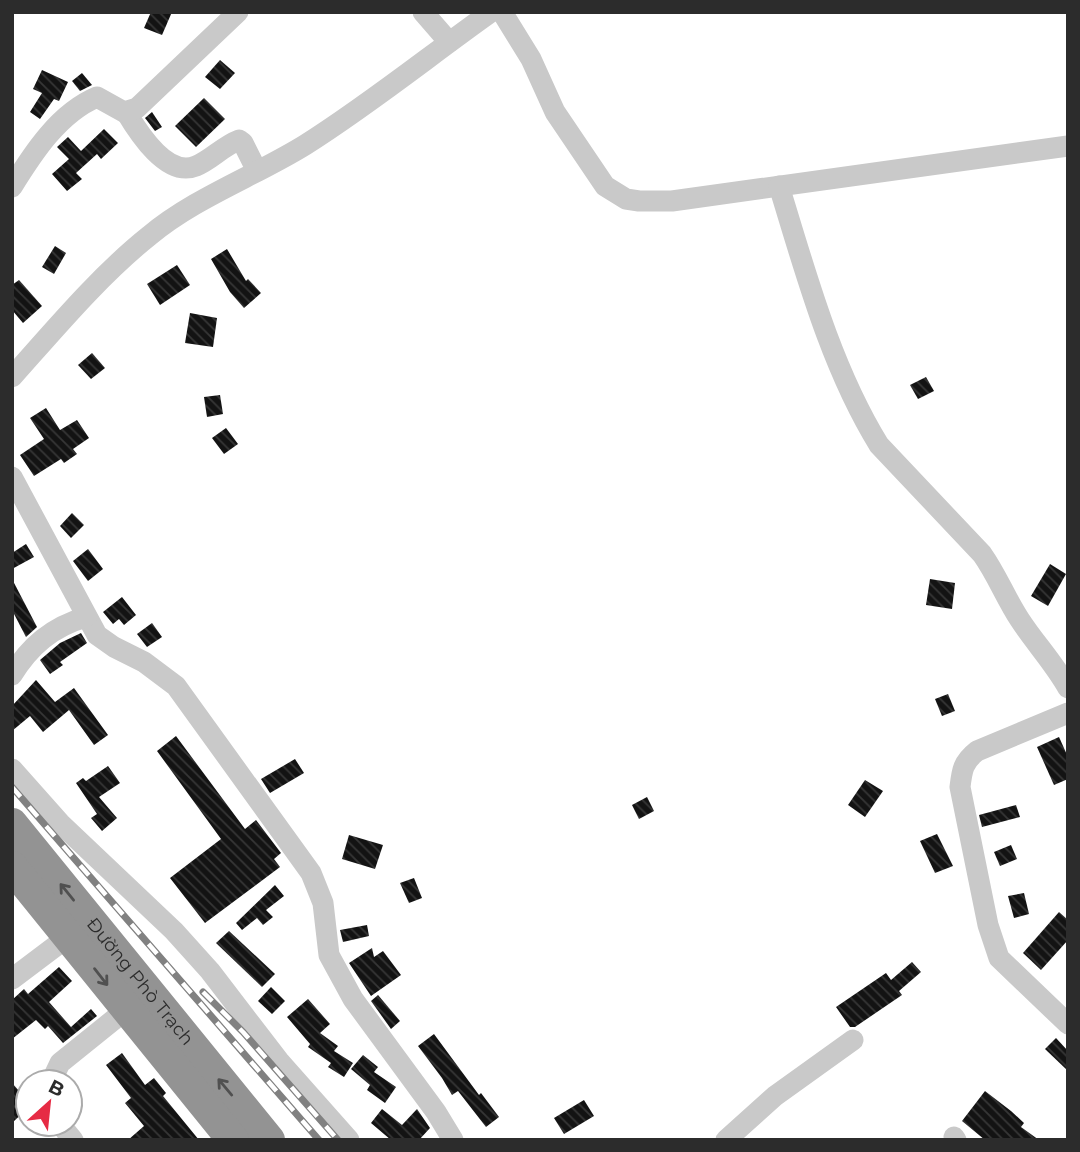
<svg xmlns="http://www.w3.org/2000/svg" width="1080" height="1152" font-family="Montserrat,sans-serif">
<defs>
<pattern id="building-back-hatch" width="6" height="6" patternUnits="userSpaceOnUse" patternTransform="scale(1.75)"><rect width="6" height="6" fill="#131313"/><path d="M-1 5l2 2M0 0l6 6M5-1l2 2" fill="none" stroke="#363636"/></pattern>
</defs>
<rect width="100%" height="100%" fill="#fff"/>
<g fill="url(#building-back-hatch)">
<path d="M151,12H172L162,35L144,28Z"/>
<path d="M220,60L235,73L220,89L205,77Z"/>
<path d="M42,70L68,82L59,101L54,99L40,119L30,112L42,93L33,89Z"/>
<path d="M82,73L92,85L80,91L72,81Z"/>
<path d="M204,98L225,119L196,147L175,126Z"/>
<path d="M152,112L162,127L155,131L145,118Z"/>
<path d="M104,129L118,143L101,159L97,154L76,173L82,179L67,191L52,174L69,159L57,147L68,137L81,151Z"/>
<path d="M55,246L66,253L54,274L42,267Z"/>
<path d="M227,249L246,281L248,279L261,293L244,308L230,292L211,259Z"/>
<path d="M177,265L190,285L160,305L147,284Z"/>
<path d="M19,280L42,306L23,323L12,310V285Z"/>
<path d="M190,313L217,318L213,347L185,343Z"/>
<path d="M92,353L105,368L91,379L78,365Z"/>
<path d="M926,377L934,391L918,399L910,385Z"/>
<path d="M220,395L223,414L207,417L204,397Z"/>
<path d="M46,408L60,430L77,420L89,438L73,449L77,454L64,463L61,459L34,476L20,455L44,439L30,418Z"/>
<path d="M226,428L238,444L224,454L212,438Z"/>
<path d="M72,513L84,525L71,538L60,526Z"/>
<path d="M26,544L34,557L12,569V553Z"/>
<path d="M88,549L103,569L88,581L73,561Z"/>
<path d="M1050,564L1066,574L1048,606L1031,596Z"/>
<path d="M12,579L37,627L26,637L12,610Z"/>
<path d="M930,579L955,583L952,609L926,605Z"/>
<path d="M122,597L136,615L124,625L119,619L113,624L103,612Z"/>
<path d="M152,623L162,637L147,647L137,634Z"/>
<path d="M81,633L87,643L60,662L63,665L50,674L40,660L60,643Z"/>
<path d="M36,680L55,702L74,688L108,735L94,745L69,710L43,732L30,716L12,731V706Z"/>
<path d="M948,694L955,711L942,716L935,699Z"/>
<path d="M176,736L245,829L256,820L281,853L274,859L280,867L205,923L170,878L221,839L157,751Z"/>
<path d="M1059,737L1068,757V779L1054,785L1037,747Z"/>
<path d="M295,759L304,773L270,793L261,779Z"/>
<path d="M108,766L120,783L99,797L117,818L102,831L91,818L97,814L76,783L83,778L86,781Z"/>
<path d="M865,780L883,791L865,817L848,805Z"/>
<path d="M647,797L654,811L639,819L632,805Z"/>
<path d="M1016,805L1020,817L982,827L979,815Z"/>
<path d="M937,834L953,866L935,873L920,841Z"/>
<path d="M349,835L383,845L375,869L342,859Z"/>
<path d="M1011,845L1017,859L1000,866L994,852Z"/>
<path d="M414,878L422,898L409,903L400,883Z"/>
<path d="M275,885L284,896L266,910L273,917L263,925L257,918L242,930L236,923Z"/>
<path d="M1024,893L1029,914L1014,918L1008,896Z"/>
<path d="M1059,912L1068,920V940L1041,970L1023,953Z"/>
<path d="M367,925L369,936L343,942L340,930Z"/>
<path d="M229,931L275,974L262,987L216,943Z"/>
<path d="M372,948L374,957L383,951L401,975L371,996L349,963Z"/>
<path d="M912,962L921,972L899,991L902,995L855,1027H850L836,1007L886,973L891,980Z"/>
<path d="M59,967L72,981L49,1002L71,1027L91,1009L97,1016L63,1043L48,1026L45,1029L36,1020L12,1039V1000L24,989L28,994Z"/>
<path d="M271,987L285,1001L272,1014L258,1001Z"/>
<path d="M378,995L400,1021L391,1029L371,1001Z"/>
<path d="M308,999L330,1024L320,1033L338,1046L334,1051L353,1063L344,1077L328,1067L331,1063L308,1047L310,1044L287,1017Z"/>
<path d="M434,1034L479,1095L481,1093L499,1117L486,1127L458,1091L452,1095L442,1078L418,1046Z"/>
<path d="M1056,1038L1068,1051V1071L1045,1049Z"/>
<path d="M122,1053L145,1085L154,1078L166,1093L163,1096L199,1140H128L144,1126L125,1103L131,1098L106,1065Z"/>
<path d="M363,1055L378,1067L374,1072L396,1087L385,1103L367,1090L370,1085L351,1069Z"/>
<path d="M12,1083L28,1101V1108L12,1123Z"/>
<path d="M985,1091L1011,1111L1024,1123L1021,1127L1039,1140H985L962,1121Z"/>
<path d="M584,1100L594,1116L564,1134L554,1118Z"/>
<path d="M382,1109L402,1125L417,1109L430,1128L419,1140H391L371,1123Z"/>
</g>
<g fill="none" stroke-linecap="round" stroke-linejoin="round">
<g stroke="#c9c9c9" stroke-width="21">
<path d="M423,12L449,42"/>
<path d="M502,12L531,59L555,112L605,186L626,199L639,201H672L1068,146"/>
<path d="M126,112C138,132 167,178 196,166C211,160 223,146 239,140L243,143L257,171"/>
<path d="M779,186C806,274 831,367 879,445L982,554C997,575 1006,599 1020,620C1035,643 1054,663 1068,688"/>
<path d="M12,187C33,153 59,113 97,97L124,112L137,108L238,12"/>
<path d="M12,377C54,330 100,275 149,236C194,198 255,176 305,145C370,104 429,56 491,12"/>
<path d="M12,477L97,635L114,647L144,662L176,686L311,873L323,903L329,955L353,999L436,1112L453,1140"/>
<path d="M12,675C30,646 52,627 86,617"/>
<path d="M1068,713L977,751C963,762 962,770 960,787L988,925L999,958L1068,1024"/>
<path d="M12,769L60,823L174,931L210,971L279,1061L349,1140"/>
<path d="M12,979L69,936"/>
<path d="M51,1082L60,1063L127,1009"/>
<path d="M60,1124L73,1140"/>
<path d="M954,1137L956,1140"/>
<path d="M726,1140L775,1096L853,1040"/>
</g>
<g stroke="#939393" stroke-width="32">
<path id="s1" d="M12,824L269,1140"/>
<path d="M12,867L233,1140"/>
</g>
<g stroke="#818181" stroke-width="7">
<g id="rail">
<path d="M12,787L319,1140"/>
<path d="M203,992L243,1032L338,1140"/>
</g>
</g>
<use href="#rail" stroke="#fff" stroke-width="4.5" stroke-dasharray="13" stroke-linecap="butt"/>
</g>
<defs><path id="oneway-shaft" d="M-6 0H5M1.5-3L5.5 0L1.5 3" fill="none" stroke-width="1.6" stroke-linecap="round" stroke-linejoin="round" transform="scale(1.75)"/></defs>
<g stroke="#505050">
<use href="#oneway-shaft" transform="translate(67 892) rotate(-129)"/>
<use href="#oneway-shaft" transform="translate(101 977) rotate(52)"/>
<use href="#oneway-shaft" transform="translate(225 1087) rotate(-130)"/>
</g>
<g text-anchor="middle" dominant-baseline="central" stroke-width="7" stroke-linejoin="round" paint-order="stroke">
<g font-size="18" fill="#2c2c2c" stroke="#fff">
<text stroke="none"><textPath href="#s1" startOffset="203">Đường Phò Trạch</textPath></text>
</g>
</g>
<rect width="1080" height="1152" fill="none" stroke="#2c2c2c" stroke-width="28"/>
<g transform="translate(49 1103) rotate(27)"><circle r="33" fill="#ffffff" stroke="#ababab" stroke-width="2"/>
<path d="M0-5L12 26L0 18L-12 26Z" fill="#e62b44"/>
<text y="-10" font-size="19" font-weight="bold" text-anchor="middle" fill="#2c2c2c">B</text>
</g>
</svg>
